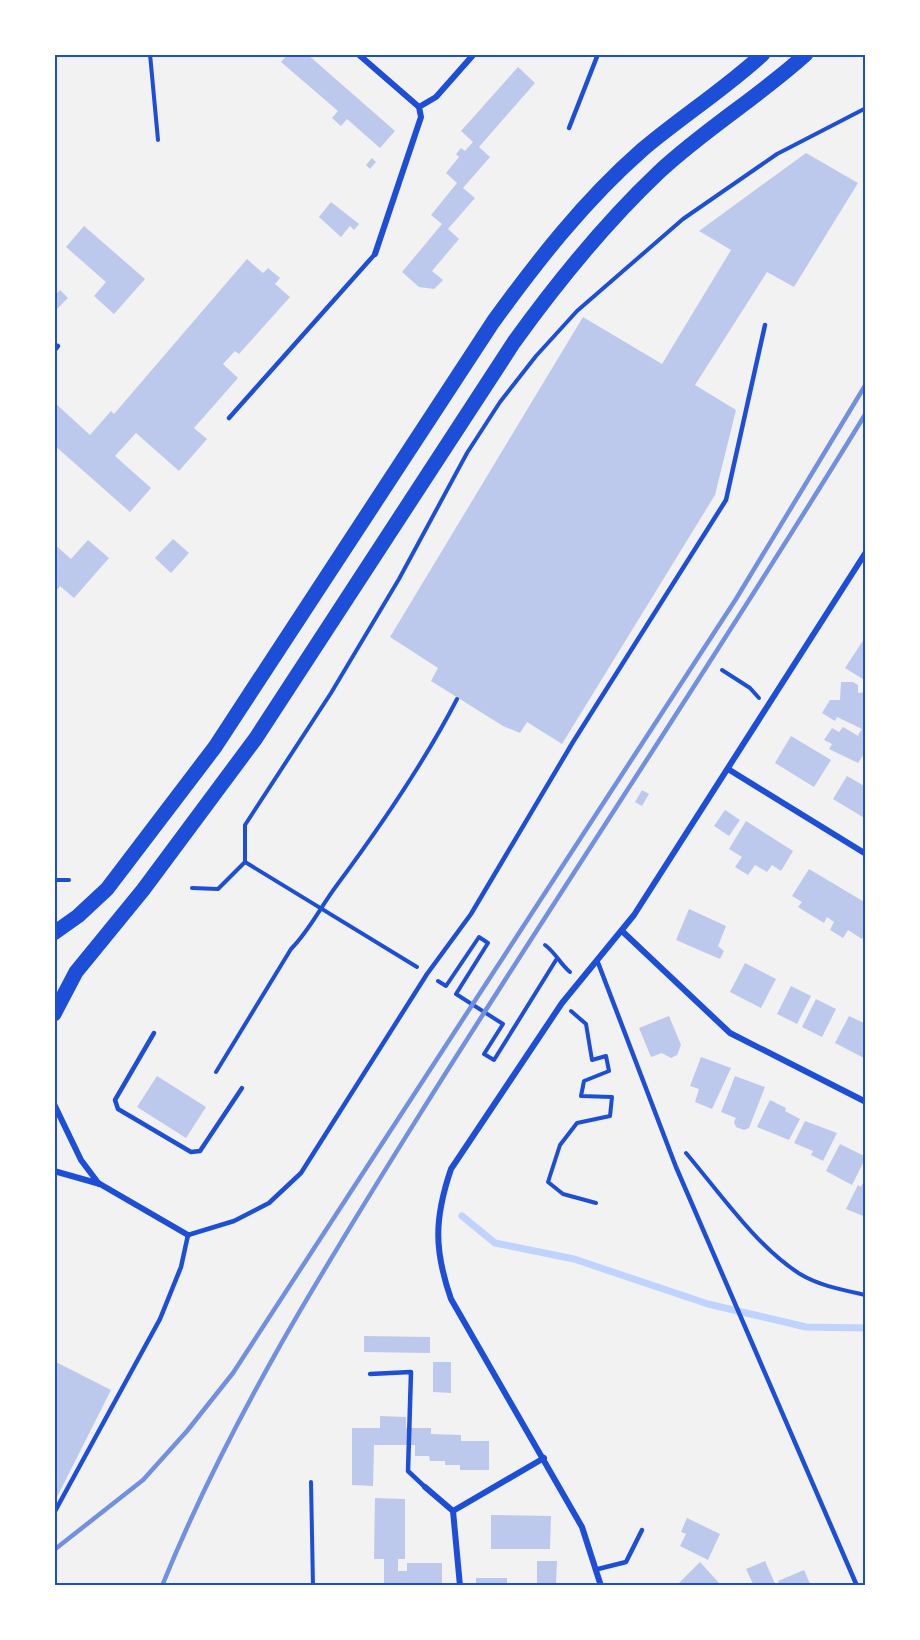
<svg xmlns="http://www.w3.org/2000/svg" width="920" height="1640" font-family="'Exo 2',sans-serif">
<rect width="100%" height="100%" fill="#f2f2f2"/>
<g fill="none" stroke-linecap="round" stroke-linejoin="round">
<path stroke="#bfd3fe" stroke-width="7" d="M462,1216L495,1243L574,1259L708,1304L806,1327L866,1328"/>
</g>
<g fill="#bdc9ec">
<path d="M288,54H307L395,131L380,148L347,119L341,126L332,118L338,111L281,62Z"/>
<path d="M518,67L535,83L479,147L490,157L463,188L475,198L448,229L459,239L432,271L443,280L434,289L419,287L402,272L442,224L431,215L457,183L446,173L459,157L456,154L461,148L465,151L473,142L461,131Z"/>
<path d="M806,153L858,183L794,287L767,272L695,385L736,410L715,495L562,744L527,722L520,733L503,726L431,681L438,668L390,637L583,317L662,364L731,250L699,231Z"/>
<path d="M372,158L376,162L370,169L366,165Z"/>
<path d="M331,202L359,224L354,230L350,226L341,237L319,217Z"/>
<path d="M84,226L145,279L114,314L94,296L106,282L66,247Z"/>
<path d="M247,259L263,273L268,268L280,278L275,284L290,297L239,354L235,351L223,364L238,378L194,428L207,439L179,471L136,433L115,456L151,488L130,512L54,445V402L90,435L111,411L114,414Z"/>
<path d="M60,290L68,298L56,310L54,296Z"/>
<path d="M173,539L189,553L171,573L155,558Z"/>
<path d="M88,540L109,558L74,598L60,586L54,594V544L71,559Z"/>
<path d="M866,636V681L845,668Z"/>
<path d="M841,682H853L858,685V693L866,692V751L858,763L829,749L832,744L824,740L832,728L839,732L843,727L860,737L858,735L862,729L837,717L835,721L822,713L830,700H840Z"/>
<path d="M791,736L831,760L814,787L775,763Z"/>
<path d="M847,776L866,787V819L833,799Z"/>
<path d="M642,790L649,794L642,806L635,802Z"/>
<path d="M725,810L740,820L729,836L714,826Z"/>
<path d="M746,821L793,851L781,871L772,865L767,872L755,865L748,875L735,867L742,857L729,849Z"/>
<path d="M809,869L866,903V932L862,939L848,930L843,938L830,930L834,922L827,917L824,923L798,907L802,902L792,896Z"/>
<path d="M689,909L726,926L718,946L724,951L720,959L676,940Z"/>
<path d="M745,963L776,979L761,1008L730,992Z"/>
<path d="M791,986L811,996L797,1024L777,1014Z"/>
<path d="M816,999L836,1009L822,1037L802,1027Z"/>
<path d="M669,1016L681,1045L677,1055L671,1058L662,1053L651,1057L639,1028Z"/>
<path d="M849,1016L866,1024V1059L835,1043Z"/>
<path d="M701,1057L731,1068L712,1109L695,1102L699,1089L690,1086Z"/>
<path d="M157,1076L206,1107L186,1138L137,1107Z"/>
<path d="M735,1076L765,1087L749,1128L744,1130L736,1127L734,1122L736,1118L721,1112Z"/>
<path d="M770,1100L786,1108L785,1111L800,1119L789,1140L757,1127Z"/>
<path d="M805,1121L837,1133L823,1161L811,1155L813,1151L794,1143Z"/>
<path d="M840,1144L866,1157L852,1185L826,1171Z"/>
<path d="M862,1184L866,1186V1217L846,1209L858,1185L861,1187Z"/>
<path d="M364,1336L430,1337V1353L364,1352Z"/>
<path d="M54,1361L111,1390L54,1503Z"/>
<path d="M433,1362H451V1393L433,1392Z"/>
<path d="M380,1416L406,1417V1428H431V1434L461,1435V1441H489V1470H460V1465H445V1461H430L429,1456H415V1445H374L373,1486L352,1485V1428H380Z"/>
<path d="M375,1498L405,1499V1559H398V1571H407V1563H442V1586L384,1584V1559H374Z"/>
<path d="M491,1515L551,1516L550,1549H491Z"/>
<path d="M687,1518L720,1534L708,1560L680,1546L686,1534L681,1532Z"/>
<path d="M537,1561H557L556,1584H537Z"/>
<path d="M765,1561L776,1586H754L746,1569Z"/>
<path d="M700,1562L719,1583L716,1586H676Z"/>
<path d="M804,1570L811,1586H780L778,1581Z"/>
<rect x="476" y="1578" width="31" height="8"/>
</g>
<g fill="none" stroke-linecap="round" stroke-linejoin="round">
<g stroke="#1d4ed8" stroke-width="4">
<path d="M150,54L158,140"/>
<path d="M722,670L750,688L759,698"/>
<path d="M245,862L417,967"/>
<path d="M54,880H69"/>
<path d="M192,888L218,889L245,862V825L331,693L399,579L467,453L500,402L536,356L577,311L683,219L777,154L866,108"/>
<path d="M545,945C556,953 560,964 570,972"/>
<path d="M438,981L446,986L479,937L488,943L456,994L503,1024L484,1054L494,1060L556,960"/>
<path d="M571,1011L586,1024L592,1060L606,1056L609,1071L584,1081L581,1096L612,1097L610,1116L577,1123L560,1145L548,1182L563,1194L596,1203"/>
<path d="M216,1072L291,949C310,930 321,906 337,885C380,827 424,763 457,699"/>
<path d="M686,1153C719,1192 757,1247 800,1274C820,1286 843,1290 866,1295"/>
<path d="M311,1482L313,1586"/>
</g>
<g stroke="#1d4ed8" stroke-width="4.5">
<path d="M569,128L598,54"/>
<path d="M54,351L58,346"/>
<path d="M229,418L375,254"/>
<path d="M597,960L676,1167L857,1586"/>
<path d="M154,1033L115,1100L118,1109L191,1152L200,1151L242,1088"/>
<path d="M370,1374L411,1372L408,1471L425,1487"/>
<path d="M54,1513L160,1319L181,1267L188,1235L234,1221L269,1203L301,1173L427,974L471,914L573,742L726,500L765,325"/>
<path d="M598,1569L626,1562L642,1530"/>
</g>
<g stroke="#1d4ed8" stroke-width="6">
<path d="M358,54L419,107"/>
<path d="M375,254L421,117L419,107L436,97L474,54"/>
<path d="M728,769L866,854"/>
<path d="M622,931L730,1033L866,1102"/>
<path d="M54,1104L81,1160L99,1184"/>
<path d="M54,1171L100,1184L188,1235"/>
<path d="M425,1487L453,1511"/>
<path d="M460,1586L453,1511L544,1458"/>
<path d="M601,1586L582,1527L451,1299C434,1250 434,1219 451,1169L562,1003L634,915L866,552"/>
</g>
<g stroke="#1d4ed8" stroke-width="15">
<path d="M54,933L78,916L107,889L215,747L493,322C538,260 584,201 642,150C681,117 725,89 763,54"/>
<path d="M54,1014L76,972L143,890L256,738L514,342C558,281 604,224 659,172C705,129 760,96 806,54"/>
</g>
<g stroke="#7290e2" stroke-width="4.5">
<path d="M54,1550L143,1480L187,1431L233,1373L736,599L866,384"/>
<path d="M162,1586C232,1413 332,1255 430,1098C574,869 725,644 866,413"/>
</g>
</g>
<rect width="920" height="1640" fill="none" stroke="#ffffff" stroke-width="111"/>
<rect x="56" y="56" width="808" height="1528" fill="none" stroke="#1d4ed8" stroke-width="2"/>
</svg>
